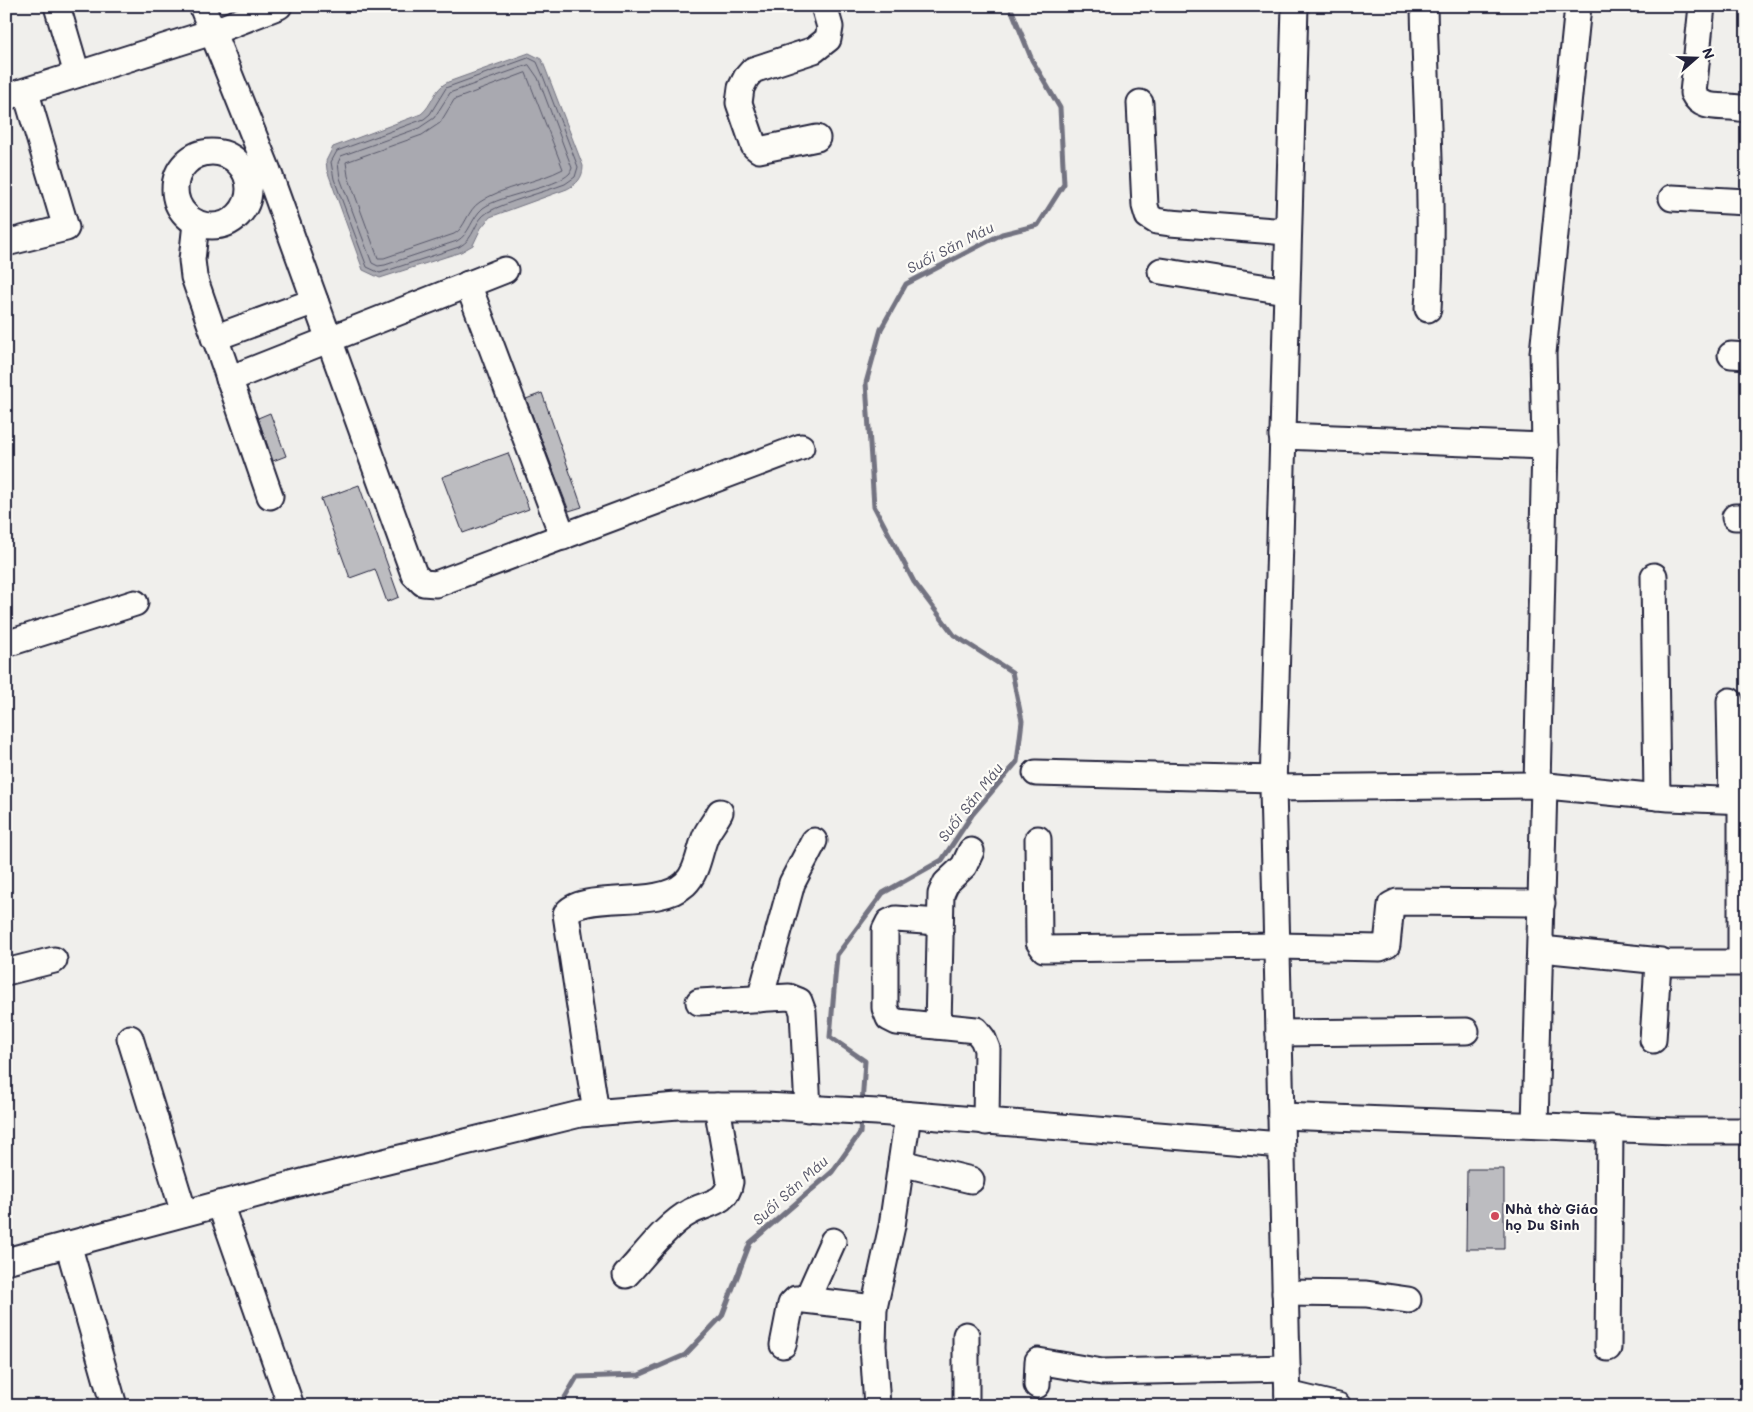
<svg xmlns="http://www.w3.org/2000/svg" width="1753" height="1412" font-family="Mali,sans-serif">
<rect width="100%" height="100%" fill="#f0efec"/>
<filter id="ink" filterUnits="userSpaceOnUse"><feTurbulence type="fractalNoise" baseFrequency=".02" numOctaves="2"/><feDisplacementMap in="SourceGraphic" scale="10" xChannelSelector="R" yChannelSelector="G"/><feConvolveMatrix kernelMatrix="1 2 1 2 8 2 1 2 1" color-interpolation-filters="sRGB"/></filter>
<g filter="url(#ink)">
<path fill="#a9a9b0" stroke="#737381" d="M529,53L541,59L544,65L583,166C583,178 577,184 567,189L490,217L481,228L473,245L461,252L380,278L363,270L327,170L326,161L333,147L421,114C433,105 433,89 448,82Z"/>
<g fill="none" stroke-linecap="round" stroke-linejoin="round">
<g stroke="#58586a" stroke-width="1">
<path d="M529,58L537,62L543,76L578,167L575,177L565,184C544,192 506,202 488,212C473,221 476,238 459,247L380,273L367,267L334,179L331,162L337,151L424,119L430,114L446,88Z"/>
<path d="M529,65L538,78L572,168L570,173C555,189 502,194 483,208C471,218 470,234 457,241L385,265L378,266L372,263L340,178L338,163L341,156L419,128L434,118L450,93Z"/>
<path d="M526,73L563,169C539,182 501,187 480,202C467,210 465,229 454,234L384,258H378L348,176L346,162L422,135L440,123L454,100Z"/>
</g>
<g stroke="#737381" stroke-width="5">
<path d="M862,1104L865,1061L830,1037L837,955L883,893L942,860L972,815L1017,762L1022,721L1012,672L954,635L914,582L874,506L866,383L881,329L906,284L1002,234L1038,225L1064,184L1060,108L1032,60L1010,6"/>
<path d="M560,1406L577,1377L639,1375L685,1355L722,1316L750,1243L832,1172L860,1133L861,1118"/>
</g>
</g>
<g fill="#bcbcc0" stroke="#22223b">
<path d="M542,393L582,507L569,511L526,399Z"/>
<path d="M270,413L286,456L273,461L258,418Z"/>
<path d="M508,453L529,509L463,533L442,477Z"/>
<path d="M359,485L399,597L387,602L375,569L350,578L321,499Z"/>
<path d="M1467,1169H1504V1249H1466Z"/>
</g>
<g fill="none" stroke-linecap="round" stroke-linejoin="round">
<g stroke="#22223b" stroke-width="29">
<g id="minor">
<path d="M57,6L77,74"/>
<path d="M202,6L268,171L414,574L423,583L436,584L801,447"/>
<path d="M1424,6C1426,108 1434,208 1428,309"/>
<path d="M1702,6L1693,93C1703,114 1728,102 1747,110"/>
<path d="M6,97L212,32L279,6"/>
<path d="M1140,103L1145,206L1148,216L1156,221L1170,223L1288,232"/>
<path d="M817,138L759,150L754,146L739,103L741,88L746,78L753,70L814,50L828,39L830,27L824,6"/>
<circle cx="212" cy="189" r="37"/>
<path d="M1672,198L1747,202"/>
<path d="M196,223L192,260L194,277L270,496"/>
<path d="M6,243L66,228L26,93"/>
<path d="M1161,271L1286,291"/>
<path d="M468,284L563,537"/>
<path d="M214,338L315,301"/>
<path d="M1731,355L1747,356"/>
<path d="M229,379L505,270"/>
<path d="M1282,436L1545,446"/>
<path d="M1735,517H1747"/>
<path d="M1654,576L1657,797"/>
<path d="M6,644L135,603"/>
<path d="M1730,701L1732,800"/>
<path d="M1036,773L1274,779"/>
<path d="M1537,785L1545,446L1543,353L1578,6"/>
<path d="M1273,788L1537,785L1669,798L1747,801"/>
<path d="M1038,839L1039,942L1044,949L1277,946L1380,948L1387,945L1391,905L1397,902L1542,903"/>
<path d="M939,922L896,919L889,922L885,930V1008L889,1018L897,1022L976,1030L983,1039L987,1049L986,1122"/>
<path d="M1541,949L1661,961"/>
<path d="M6,972L54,960"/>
<path d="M760,999L792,883L814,841"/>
<path d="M699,1002L789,997L799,1001L803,1012L808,1109"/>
<path d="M938,1026L941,894L946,883L964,866L971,851"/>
<path d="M1279,1033L1466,1031"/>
<path d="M130,1038L184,1213"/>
<path d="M1653,1040L1658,963H1741V801"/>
<path d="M596,1113L566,914C582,890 657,910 685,884C698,872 699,851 706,835C710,827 716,820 720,812"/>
<path d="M1281,1116L1675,1131H1747"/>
<path d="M1535,1125L1544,786"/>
<path d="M901,1163L971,1180"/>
<path d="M220,1204L291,1406"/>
<path d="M68,1244L114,1406"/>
<path d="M6,1261L306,1181L580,1114L678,1106H765L877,1112L1281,1145"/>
<path d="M626,1275C644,1256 667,1224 690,1212C706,1203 727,1204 730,1182L717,1106"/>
<path d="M1285,1293L1366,1294L1408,1300"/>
<path d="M807,1299L833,1241"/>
<path d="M966,1335V1406"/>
<path d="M783,1345L791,1304L796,1299L874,1308"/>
<path d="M1608,1348L1610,1128"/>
<path d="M1037,1385L1038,1361L1102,1372L1287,1368"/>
<path d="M1288,1394L1338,1406"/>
<path d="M877,1406L873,1346L874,1308L892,1226L908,1115"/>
<path d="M1288,1406L1273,788L1295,6"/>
</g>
</g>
<use href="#minor" stroke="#fdfcf7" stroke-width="25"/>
</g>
</g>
<circle fill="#d1495b" stroke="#fdfcf7" stroke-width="2" cx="1495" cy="1216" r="5"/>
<g text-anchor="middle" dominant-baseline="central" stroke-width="4.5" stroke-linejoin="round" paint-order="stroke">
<g font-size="14" font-weight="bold" fill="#22223b" stroke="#fdfcf7" text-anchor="start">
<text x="1505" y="1208">Nhà thờ Giáo<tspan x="1505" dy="16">họ Du Sinh</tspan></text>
</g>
<g font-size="15" font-style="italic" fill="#58586a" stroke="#fdfcf7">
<text transform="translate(950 247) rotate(-27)">Suối Săn Máu</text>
<text transform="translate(970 802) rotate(-52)">Suối Săn Máu</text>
<text transform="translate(790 1190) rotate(-42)">Suối Săn Máu</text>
</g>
</g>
<rect width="1753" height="1412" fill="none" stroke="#fdfcf7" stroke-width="25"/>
<rect x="12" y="12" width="1728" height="1387" fill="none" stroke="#22223b" stroke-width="2" filter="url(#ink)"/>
<g transform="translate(1696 58) rotate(70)" stroke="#fdfcf7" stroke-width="4" paint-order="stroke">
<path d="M0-4L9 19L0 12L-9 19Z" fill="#22223b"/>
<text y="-8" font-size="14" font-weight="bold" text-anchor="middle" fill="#22223b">N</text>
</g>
</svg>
